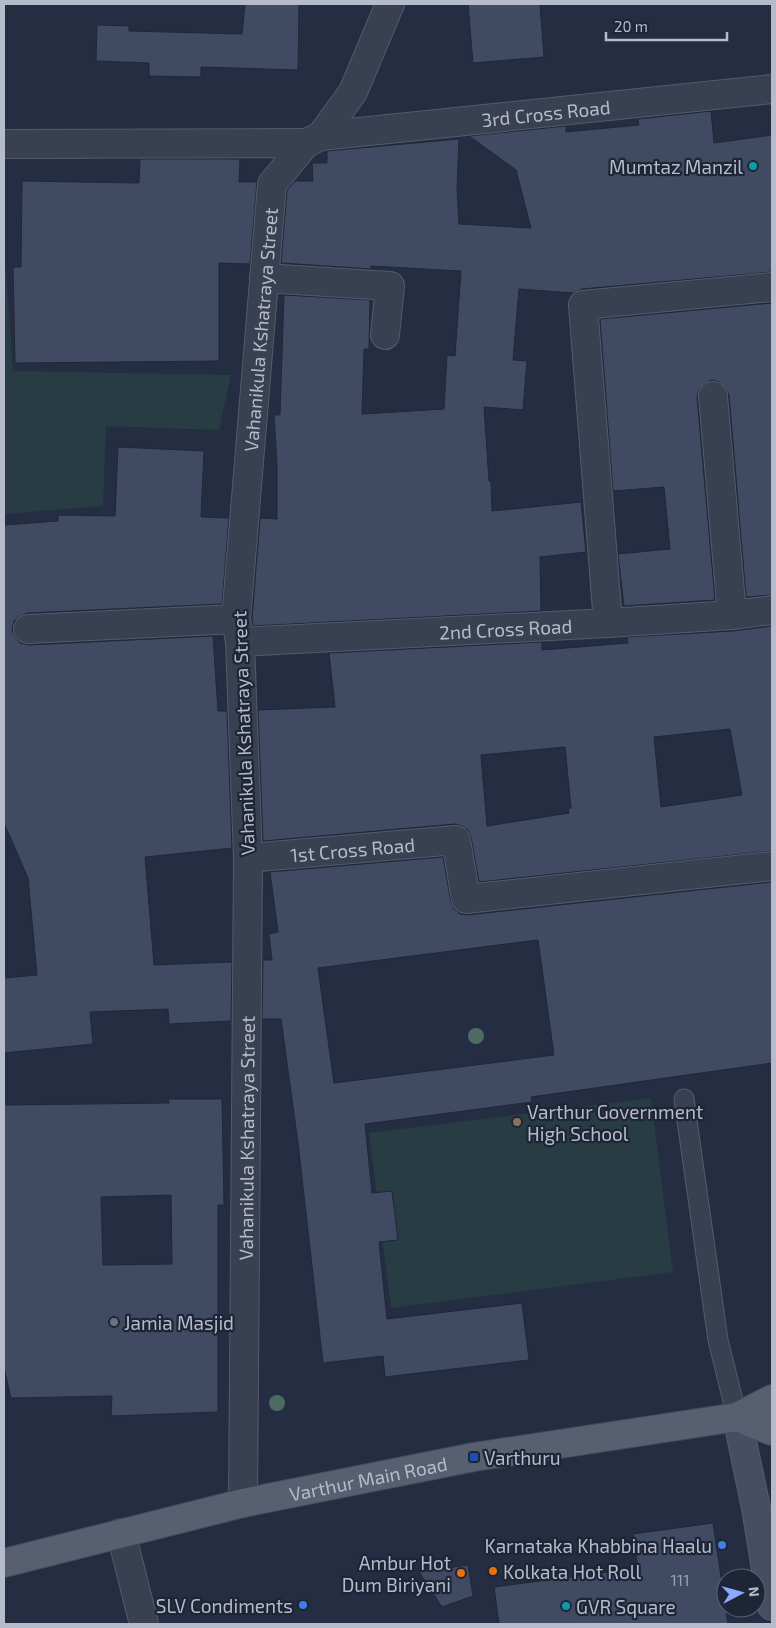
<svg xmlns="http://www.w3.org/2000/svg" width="776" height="1628" font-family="'Exo 2',sans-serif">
<rect width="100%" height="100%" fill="#252d42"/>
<g fill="#273c43">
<path d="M4,271H6L13,371L231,375L219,430L106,426L103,506L4,514Z"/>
<path d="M651,1098L673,1272L391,1308L369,1133Z"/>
</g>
<g fill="#404a62" stroke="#202738" fill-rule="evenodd">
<path d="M245,4H299L298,70L201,67V77L149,76V63L96,61L97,25L129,26V31L242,34Z"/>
<path d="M468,4H540L544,57L473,63Z"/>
<path d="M711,111L714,143L772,135V272L582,289L573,293L519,289L513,360L527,361L523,410L484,407L489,481H491L492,511L581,502L586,552L540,557L541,611L253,626L252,618L260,518L277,519V464L274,415H280L284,295L370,300L369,349H364L362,414L444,409L447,355L455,356L461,271L371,266V269L281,263L287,190L295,181H313L312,163H327V151L459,139L457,190L459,224L531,228L516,170L469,136L566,126V132L639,125L638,119Z"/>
<path d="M140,159H240L239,182H257L250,264L219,263V361L15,363L13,267H21L22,181L139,183Z"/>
<path d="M772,303V595L746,597L729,395L725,387L719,382L712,380L704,384L699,390L697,397L715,600L624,606L618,554L670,549L664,487L613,491L600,319Z"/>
<path d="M118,447L204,451L201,517L229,518L222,604L27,613L20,616L14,621L12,630L15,637L20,643L29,645L213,636L218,711H227L232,848L145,857L154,965L232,962L231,1021L169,1024L168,1009L90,1012L93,1044L4,1053V978L37,975L28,878L4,823V525L58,521V515L115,516Z"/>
<path d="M772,626V851L479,882L471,837L468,830L462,826L455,824L263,841L258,710L335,707L329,653L542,642V650L628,643L627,637L733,631ZM730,729L742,795L661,807L654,737ZM565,747L571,808H568L569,813L487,826L481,755Z"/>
<path d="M443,857L451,902L454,909L460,914L467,915L772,882V1063L531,1097L532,1102L365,1124L372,1193L392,1191L398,1240L379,1242L387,1319L522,1303L529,1360L385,1377L383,1356L323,1363L298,1143L281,1019H262L263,960H272L269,934L278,932L270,872ZM538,940L554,1055L334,1083L318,968Z"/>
<path d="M168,1099H222L224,1205H218V1412L111,1416L112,1396L11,1398L4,1368V1105L169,1103ZM171,1195L172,1264L103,1265L101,1197Z"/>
<path d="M713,1523L728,1624H499L494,1587L638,1568L633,1534Z"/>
<path d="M468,1565L473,1596L442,1607L419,1572Z"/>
</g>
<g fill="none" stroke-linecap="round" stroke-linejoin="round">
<g stroke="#545b6b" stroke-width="21">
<path id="lane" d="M684,1099L718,1340L737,1417"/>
</g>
<g stroke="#545b6b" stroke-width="30">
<g id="street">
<path id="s1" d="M321,136L772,89"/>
<path d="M4,144L306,143"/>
<path d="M264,278L390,286L385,335"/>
<path d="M713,396L732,615"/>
<path d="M608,623L583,305L772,287"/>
<path d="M28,629L236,619"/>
<path id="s2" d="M240,642L608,623L732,615L772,610"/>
<path id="s3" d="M248,858L456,840L466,899L772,866"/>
<path id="s4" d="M243,1503L248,858L240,642L236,619L272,184L306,143L321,136L353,92L390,4"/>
<path d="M121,1533L144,1624"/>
</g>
</g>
<g stroke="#545b6b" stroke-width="30">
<path id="secondary" d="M737,1417L756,1508L772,1606"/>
</g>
<g stroke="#43495a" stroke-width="30">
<g id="primary">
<path d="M737,1417L772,1431"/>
<path id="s5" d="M4,1563L243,1503L474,1457L737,1417L772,1399"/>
</g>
</g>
<use href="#lane" stroke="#394051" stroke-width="19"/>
<use href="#street" stroke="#394051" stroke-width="28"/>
<use href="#secondary" stroke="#474e64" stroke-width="28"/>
<use href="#primary" stroke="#575f71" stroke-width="28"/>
</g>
<g fill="#4c6b62">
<circle cx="476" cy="1036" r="8"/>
<circle cx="277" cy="1403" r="8"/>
</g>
<g fill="#0f9aa8" stroke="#1e2536" stroke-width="2">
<circle cx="753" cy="166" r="5"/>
<circle cx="566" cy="1606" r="5"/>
</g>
<circle fill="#8d6e63" stroke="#1e2536" stroke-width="2" cx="517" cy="1122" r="5"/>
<circle fill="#6b7280" stroke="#1e2536" stroke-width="2" cx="114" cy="1322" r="5"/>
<rect fill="#1a4fb4" stroke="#1e2536" stroke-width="2" x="469" y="1452" width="10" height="10" rx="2.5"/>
<g fill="#3f7fe0" stroke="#1e2536" stroke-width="2">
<circle cx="722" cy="1545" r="5"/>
<circle cx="303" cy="1605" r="5"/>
</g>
<g fill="#e8710a" stroke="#1e2536" stroke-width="2">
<circle cx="493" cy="1571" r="5"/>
<circle cx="461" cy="1573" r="5"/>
</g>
<g text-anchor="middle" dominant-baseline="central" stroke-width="4.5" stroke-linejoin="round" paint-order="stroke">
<g font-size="16" fill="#989fb1">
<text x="680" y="1579">111</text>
</g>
<g font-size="19" fill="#b6bbcb" stroke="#1e2536">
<text stroke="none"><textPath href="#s1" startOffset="226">3rd Cross Road</textPath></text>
<text stroke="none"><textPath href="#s4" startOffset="1175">Vahanikula Kshatraya Street</textPath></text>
<text stroke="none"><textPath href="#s2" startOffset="266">2nd Cross Road</textPath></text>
<text transform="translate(243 733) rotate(-92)">Vahanikula Kshatraya Street</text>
<text stroke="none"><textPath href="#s3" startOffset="105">1st Cross Road</textPath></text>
<text stroke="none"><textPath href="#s4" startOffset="365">Vahanikula Kshatraya Street</textPath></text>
<text stroke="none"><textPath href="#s5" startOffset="374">Varthur Main Road</textPath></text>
</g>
<g font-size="19" fill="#b6bbcb" stroke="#1e2536" text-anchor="start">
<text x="743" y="166" text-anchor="end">Mumtaz Manzil</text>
<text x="527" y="1111">Varthur Government<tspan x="527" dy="22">High School</tspan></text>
<text x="124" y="1322">Jamia Masjid</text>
<text x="484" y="1457">Varthuru</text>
<text x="712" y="1545" text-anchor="end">Karnataka Khabbina Haalu</text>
<text x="451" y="1562" text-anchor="end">Ambur Hot<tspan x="451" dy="22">Dum Biriyani</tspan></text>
<text x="503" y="1571">Kolkata Hot Roll</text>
<text x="293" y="1605" text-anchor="end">SLV Condiments</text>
<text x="576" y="1606">GVR Square</text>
</g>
</g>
<rect width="776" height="1628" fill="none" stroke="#b6bbcb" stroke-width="10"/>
<g transform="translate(741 1593) rotate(84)"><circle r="24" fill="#1e2536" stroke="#5b6172"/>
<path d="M0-4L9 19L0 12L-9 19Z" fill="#8aa8fc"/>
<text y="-8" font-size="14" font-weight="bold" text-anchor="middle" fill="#b6bbcb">N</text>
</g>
<path d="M606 32v8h121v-8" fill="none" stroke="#b6bbcb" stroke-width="2.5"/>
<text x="614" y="32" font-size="15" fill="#b6bbcb" stroke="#1e2536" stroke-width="4" paint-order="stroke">20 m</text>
</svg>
